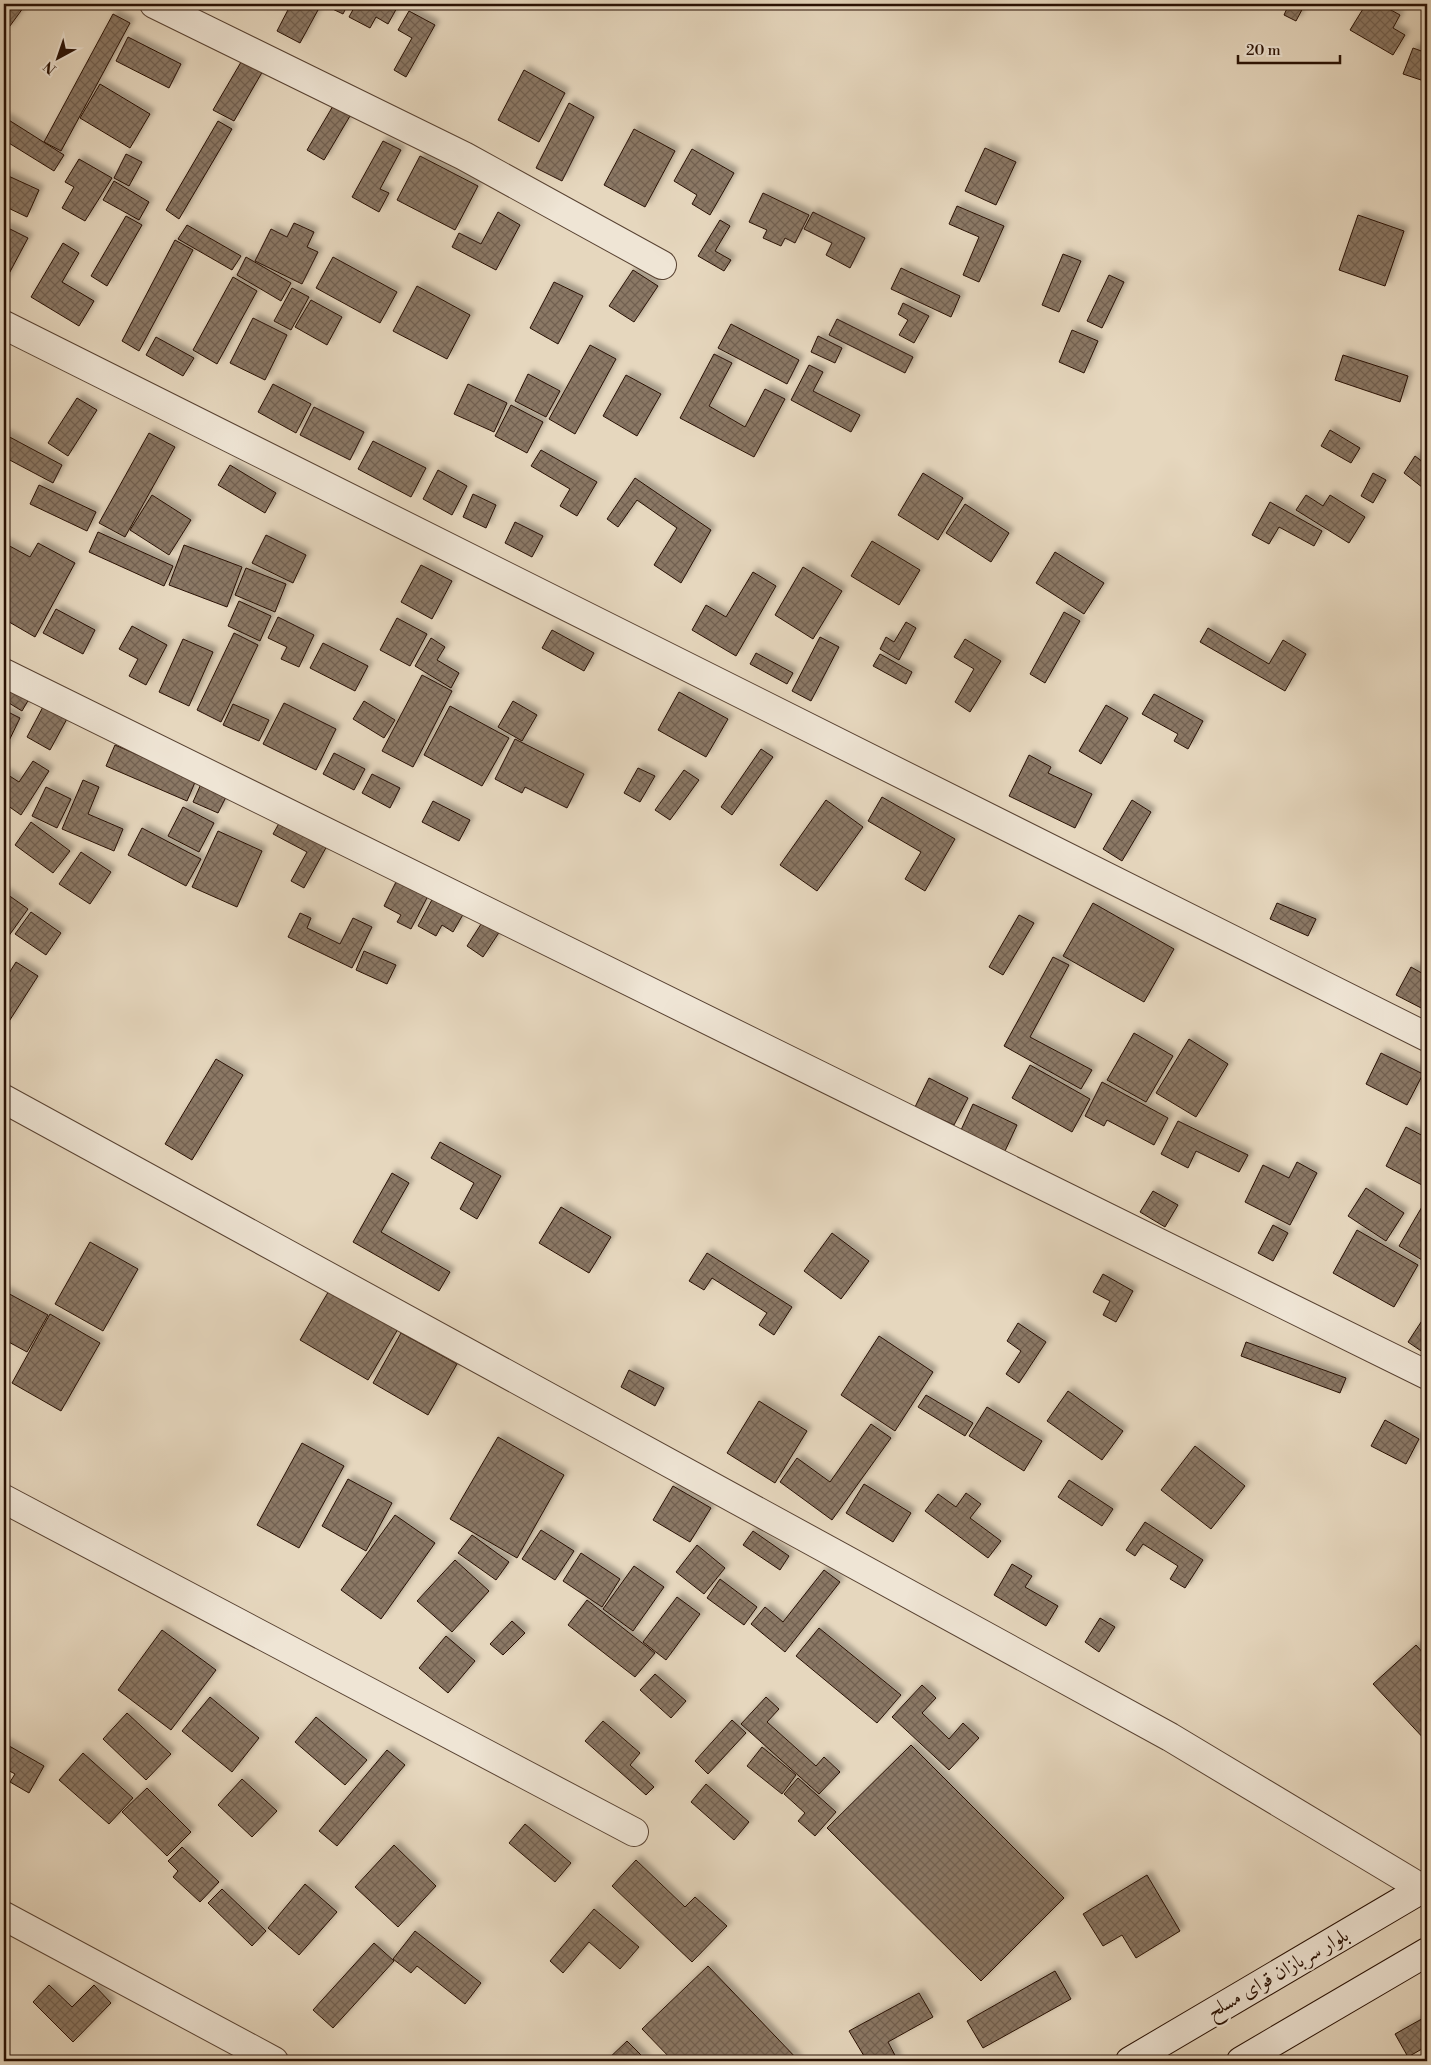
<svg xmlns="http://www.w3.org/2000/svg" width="1431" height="2065" font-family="'Libre Bodoni',Amiri,serif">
<defs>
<pattern id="building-cross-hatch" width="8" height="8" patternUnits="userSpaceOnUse" patternTransform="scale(1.25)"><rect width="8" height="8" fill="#8b7865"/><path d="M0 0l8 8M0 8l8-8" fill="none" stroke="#726151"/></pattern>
<filter id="shadow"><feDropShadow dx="4.5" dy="-4.5" stdDeviation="2.5" flood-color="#0004"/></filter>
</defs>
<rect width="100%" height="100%" fill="#e6d7be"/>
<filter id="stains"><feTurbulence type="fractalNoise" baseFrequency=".004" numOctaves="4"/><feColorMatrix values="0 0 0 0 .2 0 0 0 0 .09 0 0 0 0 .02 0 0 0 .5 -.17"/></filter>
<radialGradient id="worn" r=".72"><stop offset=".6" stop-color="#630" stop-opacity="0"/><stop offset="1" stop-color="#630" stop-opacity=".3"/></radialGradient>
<g fill="url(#building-cross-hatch)" stroke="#291104" filter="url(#shadow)">
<path d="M4,4H26L7,30L4,28Z"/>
<path d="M291,4H306L318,10L300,43L277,31Z"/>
<path d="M322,4H348L343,14Z"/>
<path d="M356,4H399L388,24L376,17L370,28L349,17Z"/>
<path d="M1289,4H1305L1296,21L1284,15Z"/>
<path d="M1366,4H1380L1400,15L1393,28L1405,35L1393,55L1350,30Z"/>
<path d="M409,11L435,25L406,77L394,70L412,38L398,30Z"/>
<path d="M113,14L130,23L61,151L44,142Z"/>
<path d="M128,37L181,64L169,88L116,61Z"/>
<path d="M1413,48L1427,53V82L1403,74Z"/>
<path d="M244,57L264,69L234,121L213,110Z"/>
<path d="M524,70L565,93L539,142L498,120Z"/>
<path d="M100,84L150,114L130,148L80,118Z"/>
<path d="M569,103L594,117L562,181L536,168Z"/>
<path d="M333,106L350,116L324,160L307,150Z"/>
<path d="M4,117L64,155L54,171L4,140Z"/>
<path d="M218,121L232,129L179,219L166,210Z"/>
<path d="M634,129L675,151L645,207L604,185Z"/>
<path d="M383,141L401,150L380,189L389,193L379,212L352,197Z"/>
<path d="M985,148L1016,162L996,205L965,191Z"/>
<path d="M692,149L734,173L710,215L692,204L697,195L674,181Z"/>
<path d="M126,154L142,162L129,186L114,178Z"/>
<path d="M420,156L478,186L455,230L397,200Z"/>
<path d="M79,159L112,178L85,221L62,208L74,187L65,182Z"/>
<path d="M4,174L39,190L27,217L4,206Z"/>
<path d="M114,181L149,202L139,220L103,200Z"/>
<path d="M763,193L809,215L795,243L785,238L781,246L763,238L767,230L749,222Z"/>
<path d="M957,206L1004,226L979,282L963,275L979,237L949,224Z"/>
<path d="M498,212L520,225L496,270L452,247L459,233L481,244Z"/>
<path d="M813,212L865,238L850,268L826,255L832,243L804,229Z"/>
<path d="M1358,215L1404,231L1385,286L1339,270Z"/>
<path d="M126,216L142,225L107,286L91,276Z"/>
<path d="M720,220L730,226L715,251L731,260L724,271L698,256Z"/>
<path d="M294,223L314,232L307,247L318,252L302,284L255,261L271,229L287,237Z"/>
<path d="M187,225L241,256L232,270L178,239Z"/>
<path d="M6,227L28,238L4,283V230Z"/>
<path d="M175,240L193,250L139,351L122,341Z"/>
<path d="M63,243L79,253L62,282L94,301L79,326L31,297Z"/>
<path d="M1063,254L1081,261L1059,312L1042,305Z"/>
<path d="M246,257L291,283L281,301L237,275Z"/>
<path d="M333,257L397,292L380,323L316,288Z"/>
<path d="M901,268L960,296L951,317L891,289Z"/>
<path d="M633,270L658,286L634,322L609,306Z"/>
<path d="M1109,275L1124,282L1102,328L1087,321Z"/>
<path d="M233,277L257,291L217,364L193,350Z"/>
<path d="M554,282L583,296L558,344L530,328Z"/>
<path d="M417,286L470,315L447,359L393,331Z"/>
<path d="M292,288L309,297L291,330L274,321Z"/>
<path d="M311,300L342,317L327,345L295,327Z"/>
<path d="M903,303L929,316L914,343L899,335L908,320L898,314Z"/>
<path d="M253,318L287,335L265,380L230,363Z"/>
<path d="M837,319L913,357L905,373L829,335Z"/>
<path d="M731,324L799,360L787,384L718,348Z"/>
<path d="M1072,330L1098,341L1084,373L1059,362Z"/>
<path d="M818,336L842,348L835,363L811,352Z"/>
<path d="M156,337L194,358L183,376L146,355Z"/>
<path d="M590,345L616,359L575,434L549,419Z"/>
<path d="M714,354L732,363L709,406L745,427L765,389L785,399L754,457L680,418Z"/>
<path d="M1343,355L1408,376L1400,402L1335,380Z"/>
<path d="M809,365L823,372L813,391L860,415L851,432L791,400Z"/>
<path d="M528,374L560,391L546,417L515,401Z"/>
<path d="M626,375L661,394L637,436L603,416Z"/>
<path d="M273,384L311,404L296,433L258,412Z"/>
<path d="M468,384L507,403L494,432L454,414Z"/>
<path d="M77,398L97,410L68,456L48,443Z"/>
<path d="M511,405L543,422L527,453L495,436Z"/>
<path d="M314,407L364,432L350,460L300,435Z"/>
<path d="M1330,430L1360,448L1351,463L1321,446Z"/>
<path d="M149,433L175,447L125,537L99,523Z"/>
<path d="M4,434L62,465L53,483L4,457Z"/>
<path d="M373,441L426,468L411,497L358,469Z"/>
<path d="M541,450L597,482L577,516L560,506L570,489L531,466Z"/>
<path d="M1415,456L1427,465V491L1404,473Z"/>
<path d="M230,465L276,493L265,513L218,485Z"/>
<path d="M438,470L467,486L452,515L423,499Z"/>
<path d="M923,473L963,498L938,540L898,515Z"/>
<path d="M1373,473L1386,480L1373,503L1361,496Z"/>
<path d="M635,478L711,530L681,583L654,565L677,528L637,500L618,527L607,519Z"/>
<path d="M39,485L96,512L87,531L30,504Z"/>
<path d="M473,494L496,505L486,528L463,517Z"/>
<path d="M152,495L191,520L169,555L130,530Z"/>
<path d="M1306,495L1323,506L1330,495L1365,517L1349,543L1296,510Z"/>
<path d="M1270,502L1322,531L1314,546L1279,527L1269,544L1252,535Z"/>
<path d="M965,504L1009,533L991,562L946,533Z"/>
<path d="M515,522L543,536L532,557L505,543Z"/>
<path d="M98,532L173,566L164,586L89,552Z"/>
<path d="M266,535L306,555L293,583L252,563Z"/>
<path d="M872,541L920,570L899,605L851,576Z"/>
<path d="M4,543L30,557L38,543L75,563L35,637L4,619Z"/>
<path d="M184,545L242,567L227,607L169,585Z"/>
<path d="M1055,552L1104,583L1084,614L1036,583Z"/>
<path d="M421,565L452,581L432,619L401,602Z"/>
<path d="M803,567L842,591L813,639L775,615Z"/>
<path d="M246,568L286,584L275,612L235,595Z"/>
<path d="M753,572L776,586L736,656L692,630L706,605L726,617Z"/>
<path d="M239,601L271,616L260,641L228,626Z"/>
<path d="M56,609L95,630L83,654L43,633Z"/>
<path d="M1064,612L1080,621L1045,683L1030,674Z"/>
<path d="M278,617L314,635L299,667L281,659L287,647L268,638Z"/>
<path d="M397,618L427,634L410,666L380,650Z"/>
<path d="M906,622L916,628L899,660L880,649L886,637L894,642Z"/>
<path d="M132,626L167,645L146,685L129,676L138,659L119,649Z"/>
<path d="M1208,628L1269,664L1283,640L1306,654L1285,691L1200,642Z"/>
<path d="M552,630L594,653L584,671L542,648Z"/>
<path d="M234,633L258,645L221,722L197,710Z"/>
<path d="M820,637L839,647L811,701L792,691Z"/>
<path d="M431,638L445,647L437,660L459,673L451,688L415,666Z"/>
<path d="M183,639L213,652L189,706L159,692Z"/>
<path d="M965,639L1001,661L970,712L955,702L974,669L954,657Z"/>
<path d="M323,643L368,666L355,691L310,668Z"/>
<path d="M756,653L793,673L787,684L750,664Z"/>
<path d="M880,654L912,672L906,684L873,666Z"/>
<path d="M422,675L452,691L413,767L382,751Z"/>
<path d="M4,684L29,699L22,711L4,700Z"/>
<path d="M679,692L728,719L706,757L658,730Z"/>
<path d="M1154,694L1203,721L1188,749L1174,741L1178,734L1142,714Z"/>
<path d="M364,701L395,720L384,738L353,719Z"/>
<path d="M513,701L537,715L522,741L498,727Z"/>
<path d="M284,703L336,729L316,770L263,744Z"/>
<path d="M233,704L269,720L259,741L223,725Z"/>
<path d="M44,705L68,717L50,750L27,737Z"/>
<path d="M1106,705L1128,718L1101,764L1079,751Z"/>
<path d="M450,706L509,738L482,786L424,755Z"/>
<path d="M4,710L20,718L4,751Z"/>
<path d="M515,739L584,774L567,808L525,787L522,793L495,779Z"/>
<path d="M115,745L196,780L187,801L106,766Z"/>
<path d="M761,749L773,757L732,815L721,807Z"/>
<path d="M334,753L365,769L354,790L323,774Z"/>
<path d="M1029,755L1051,767L1048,773L1092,794L1075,828L1009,796Z"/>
<path d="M33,761L49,771L21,815L4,803V774L5,773L19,782Z"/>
<path d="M638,768L655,776L640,802L624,793Z"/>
<path d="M684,770L699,780L670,820L655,810Z"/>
<path d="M372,774L400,788L390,808L362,793Z"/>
<path d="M83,780L99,787L88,814L123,829L114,851L62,829Z"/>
<path d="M201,784L227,795L218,813L193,802Z"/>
<path d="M46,787L71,799L57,828L32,816Z"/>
<path d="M882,797L955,839L925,891L905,879L921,852L868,821Z"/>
<path d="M826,800L863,827L817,891L780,865Z"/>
<path d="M1132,800L1151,812L1122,861L1103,849Z"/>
<path d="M433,801L470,820L459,841L422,822Z"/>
<path d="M183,807L214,823L199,852L168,836Z"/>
<path d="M282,818L328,844L304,888L291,881L307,852L273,834Z"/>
<path d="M31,822L70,851L53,873L15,845Z"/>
<path d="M142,828L201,859L186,886L128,855Z"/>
<path d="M218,831L262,851L237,907L192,887Z"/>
<path d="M81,852L111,872L90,904L59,884Z"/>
<path d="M398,878L429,894L411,929L397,922L401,915L384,906Z"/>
<path d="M4,892L28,909L8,937L4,934Z"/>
<path d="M435,894L465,911L453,932L442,925L436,936L418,926Z"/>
<path d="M1093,903L1174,949L1144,1002L1063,956Z"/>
<path d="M1277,903L1316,919L1308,936L1270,919Z"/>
<path d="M31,912L61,933L46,955L15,934Z"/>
<path d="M300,913L311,918L307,928L340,944L353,918L372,927L352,968L288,937Z"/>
<path d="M1019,915L1034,923L1003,975L989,967Z"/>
<path d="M483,921L500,931L483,957L467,946Z"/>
<path d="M364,951L396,965L387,984L356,970Z"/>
<path d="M1053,957L1069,965L1030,1037L1092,1070L1081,1089L1004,1046Z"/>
<path d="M16,962L38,976L8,1023L4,1020V981Z"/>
<path d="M1411,967L1427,976V1011L1396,995Z"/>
<path d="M1134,1033L1173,1056L1146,1102L1107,1080Z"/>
<path d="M1189,1039L1228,1064L1196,1117L1156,1093Z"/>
<path d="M1381,1053L1423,1074L1407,1105L1366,1084Z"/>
<path d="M216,1059L243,1075L192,1160L165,1144Z"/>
<path d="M1030,1065L1090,1099L1072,1132L1012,1098Z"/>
<path d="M929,1078L968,1098L954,1125L915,1107Z"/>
<path d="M1102,1082L1168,1118L1154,1145L1107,1120L1104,1126L1085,1116Z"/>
<path d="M973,1104L1017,1125L1005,1151L961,1130Z"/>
<path d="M1178,1121L1248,1155L1239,1172L1196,1151L1188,1168L1161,1154Z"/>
<path d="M1406,1127L1427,1138V1174L1422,1185L1386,1166Z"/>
<path d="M440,1142L501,1176L477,1219L460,1209L474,1183L431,1158Z"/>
<path d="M1297,1162L1317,1173L1290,1225L1245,1202L1263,1165L1289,1178Z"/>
<path d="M392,1173L409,1183L381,1232L450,1272L439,1291L353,1242Z"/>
<path d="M1366,1188L1404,1213L1386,1241L1348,1216Z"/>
<path d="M1153,1191L1178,1205L1165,1227L1140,1212Z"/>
<path d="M1426,1200L1427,1201V1263L1399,1246Z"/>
<path d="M561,1207L611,1237L589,1273L539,1243Z"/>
<path d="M1273,1225L1288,1233L1273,1261L1258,1253Z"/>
<path d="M1357,1230L1418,1265L1394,1307L1333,1273Z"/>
<path d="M832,1233L869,1261L841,1299L804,1271Z"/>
<path d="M90,1242L138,1269L103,1331L55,1304Z"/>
<path d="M707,1253L792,1307L774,1335L759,1325L767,1313L712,1278L704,1290L689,1281Z"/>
<path d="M1103,1274L1133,1291L1116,1322L1103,1315L1110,1301L1093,1292Z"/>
<path d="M330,1289L398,1329L368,1380L300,1340Z"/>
<path d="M4,1291L48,1315L27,1352L5,1340L8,1334L4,1332Z"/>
<path d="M1427,1313V1355L1408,1342Z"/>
<path d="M50,1314L100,1343L61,1411L12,1383Z"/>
<path d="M1018,1323L1046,1342L1019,1383L1006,1374L1021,1351L1007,1341Z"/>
<path d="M401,1333L457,1364L428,1415L373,1383Z"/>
<path d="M879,1336L933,1372L895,1431L841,1395Z"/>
<path d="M1246,1342L1346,1378L1340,1393L1241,1356Z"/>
<path d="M629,1370L664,1388L655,1406L621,1387Z"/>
<path d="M1068,1391L1123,1431L1102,1460L1047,1421Z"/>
<path d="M926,1395L973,1423L965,1436L918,1407Z"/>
<path d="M759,1401L807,1431L775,1483L727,1453Z"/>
<path d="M987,1407L1042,1441L1024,1471L969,1436Z"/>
<path d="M1385,1420L1419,1439L1406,1464L1371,1446Z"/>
<path d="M871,1424L891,1438L832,1520L780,1482L797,1458L830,1482Z"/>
<path d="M498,1437L564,1475L517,1558L450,1519Z"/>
<path d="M302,1443L344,1466L299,1548L257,1525Z"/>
<path d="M1195,1446L1245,1486L1211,1529L1161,1490Z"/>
<path d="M348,1479L392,1503L366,1551L322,1526Z"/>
<path d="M1069,1480L1113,1509L1102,1526L1058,1497Z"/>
<path d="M864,1484L911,1513L893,1542L846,1513Z"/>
<path d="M673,1486L711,1508L690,1542L653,1520Z"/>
<path d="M966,1493L981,1504L970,1518L1001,1541L988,1558L925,1511L938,1494L956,1507Z"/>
<path d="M395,1515L435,1543L381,1619L341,1590Z"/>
<path d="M1145,1522L1203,1560L1185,1588L1170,1579L1178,1566L1143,1544L1135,1556L1126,1550Z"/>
<path d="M541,1530L574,1551L555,1580L522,1559Z"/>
<path d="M753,1531L789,1556L780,1570L743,1545Z"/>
<path d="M472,1535L509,1562L496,1580L458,1553Z"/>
<path d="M697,1545L725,1568L704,1594L676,1572Z"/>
<path d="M581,1553L620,1579L602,1607L563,1581Z"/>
<path d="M455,1560L489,1591L452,1632L417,1601Z"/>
<path d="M1012,1564L1032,1576L1025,1587L1058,1606L1046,1626L994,1595Z"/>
<path d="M634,1566L664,1587L633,1631L603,1609Z"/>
<path d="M824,1570L840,1582L785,1652L751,1624L765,1607L783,1622Z"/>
<path d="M720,1579L757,1607L744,1625L707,1598Z"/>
<path d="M677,1597L700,1614L666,1660L643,1642Z"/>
<path d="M587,1600L655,1653L635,1677L568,1625Z"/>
<path d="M1100,1618L1115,1627L1099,1652L1085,1642Z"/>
<path d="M512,1621L525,1633L503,1655L490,1644Z"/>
<path d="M819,1628L901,1695L877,1723L796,1656Z"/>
<path d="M162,1630L216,1670L171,1730L118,1690Z"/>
<path d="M446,1636L475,1661L448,1693L419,1668Z"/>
<path d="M1416,1645L1427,1657V1704L1421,1710L1427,1717V1742L1373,1684Z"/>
<path d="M655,1674L686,1701L671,1718L640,1690Z"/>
<path d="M922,1685L936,1698L922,1713L949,1739L963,1723L979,1738L949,1770L892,1717Z"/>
<path d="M210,1697L259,1738L232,1772L182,1731Z"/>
<path d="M766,1697L779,1709L767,1722L816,1766L824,1757L840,1772L819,1794L741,1724Z"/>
<path d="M127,1713L171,1754L146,1780L103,1739Z"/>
<path d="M316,1717L367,1760L345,1785L295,1742Z"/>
<path d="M732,1720L746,1733L708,1774L695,1761Z"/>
<path d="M603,1721L640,1753L630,1765L654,1787L646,1795L585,1741Z"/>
<path d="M4,1743L44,1766L29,1793L10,1782L15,1774L4,1768Z"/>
<path d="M911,1745L1064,1898L981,1981L827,1828Z"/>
<path d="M762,1747L796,1775L782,1794L747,1766Z"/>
<path d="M387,1750L405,1765L337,1846L319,1831Z"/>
<path d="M83,1753L133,1798L109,1824L59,1780Z"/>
<path d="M798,1778L836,1812L815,1836L798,1821L805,1813L784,1794Z"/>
<path d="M242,1779L277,1811L252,1837L218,1805Z"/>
<path d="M706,1784L749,1822L734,1840L691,1802Z"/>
<path d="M147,1788L191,1832L167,1856L122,1812Z"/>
<path d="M525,1824L571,1863L555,1882L509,1843Z"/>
<path d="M394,1845L436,1886L398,1927L355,1887Z"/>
<path d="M182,1847L219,1882L200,1902L173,1877L178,1871L168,1861Z"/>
<path d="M636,1860L685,1907L695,1897L727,1926L692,1962L612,1886Z"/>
<path d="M1147,1875L1180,1931L1136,1958L1122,1935L1103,1946L1083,1914Z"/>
<path d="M305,1884L337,1912L299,1955L268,1928Z"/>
<path d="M222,1889L266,1931L252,1946L208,1903Z"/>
<path d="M594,1909L639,1947L620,1969L589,1942L563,1973L550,1961Z"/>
<path d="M415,1931L481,1983L465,2004L417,1966L411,1973L393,1959Z"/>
<path d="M374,1943L394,1961L333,2028L313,2010Z"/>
<path d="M708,1966L799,2061H673L642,2029Z"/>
<path d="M1055,1971L1071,1999L983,2048L967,2021Z"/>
<path d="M49,1985L72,2007L94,1985L111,2003L73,2042L33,2002Z"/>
<path d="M919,1993L933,2017L888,2042L898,2061H867L849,2031Z"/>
<path d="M1427,2016V2046L1408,2057L1395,2034Z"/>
<path d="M627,2041L647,2061H606Z"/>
</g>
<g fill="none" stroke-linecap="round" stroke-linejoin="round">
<g stroke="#584232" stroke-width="30">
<g id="minor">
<path d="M154,4L464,156L662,265"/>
<path d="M4,325L1427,1037"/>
<path d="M4,673L1427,1375"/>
<path d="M4,1099L1170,1737L1423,1889"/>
<path d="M4,1499L634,1832"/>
<path d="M4,1916L274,2061"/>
</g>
</g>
<g stroke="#291104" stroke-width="30">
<g id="secondary">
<path d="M1130,2061L1427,1886"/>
<path d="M1241,2061L1427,1952"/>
</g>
</g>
<use href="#minor" stroke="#efe5d5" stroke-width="28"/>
<use href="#secondary" stroke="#efe5d5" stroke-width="28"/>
</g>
<g text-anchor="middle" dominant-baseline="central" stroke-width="4.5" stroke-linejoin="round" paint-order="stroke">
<g font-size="20" fill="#291104" stroke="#efe5d5">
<text transform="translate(1278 1974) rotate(-30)">بلوار سربازان قوای مسلح</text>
</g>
</g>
<rect width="1431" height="2065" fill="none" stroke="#e6d7be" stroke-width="20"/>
<rect x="5" y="5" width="1421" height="2055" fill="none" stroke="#291104" stroke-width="2.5"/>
<rect x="10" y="10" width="1411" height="2045" fill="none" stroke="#291104"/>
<g transform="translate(58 58) rotate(220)" stroke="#efe5d5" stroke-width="4" paint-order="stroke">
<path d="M0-4L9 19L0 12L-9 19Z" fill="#291104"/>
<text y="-8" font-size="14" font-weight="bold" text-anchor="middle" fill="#291104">N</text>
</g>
<path d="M1238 55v8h102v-8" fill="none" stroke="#291104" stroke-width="2.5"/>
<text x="1246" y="55" font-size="15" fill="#291104" stroke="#efe5d5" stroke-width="4" paint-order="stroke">20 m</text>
<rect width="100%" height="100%" filter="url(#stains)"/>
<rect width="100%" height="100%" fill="url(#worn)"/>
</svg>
